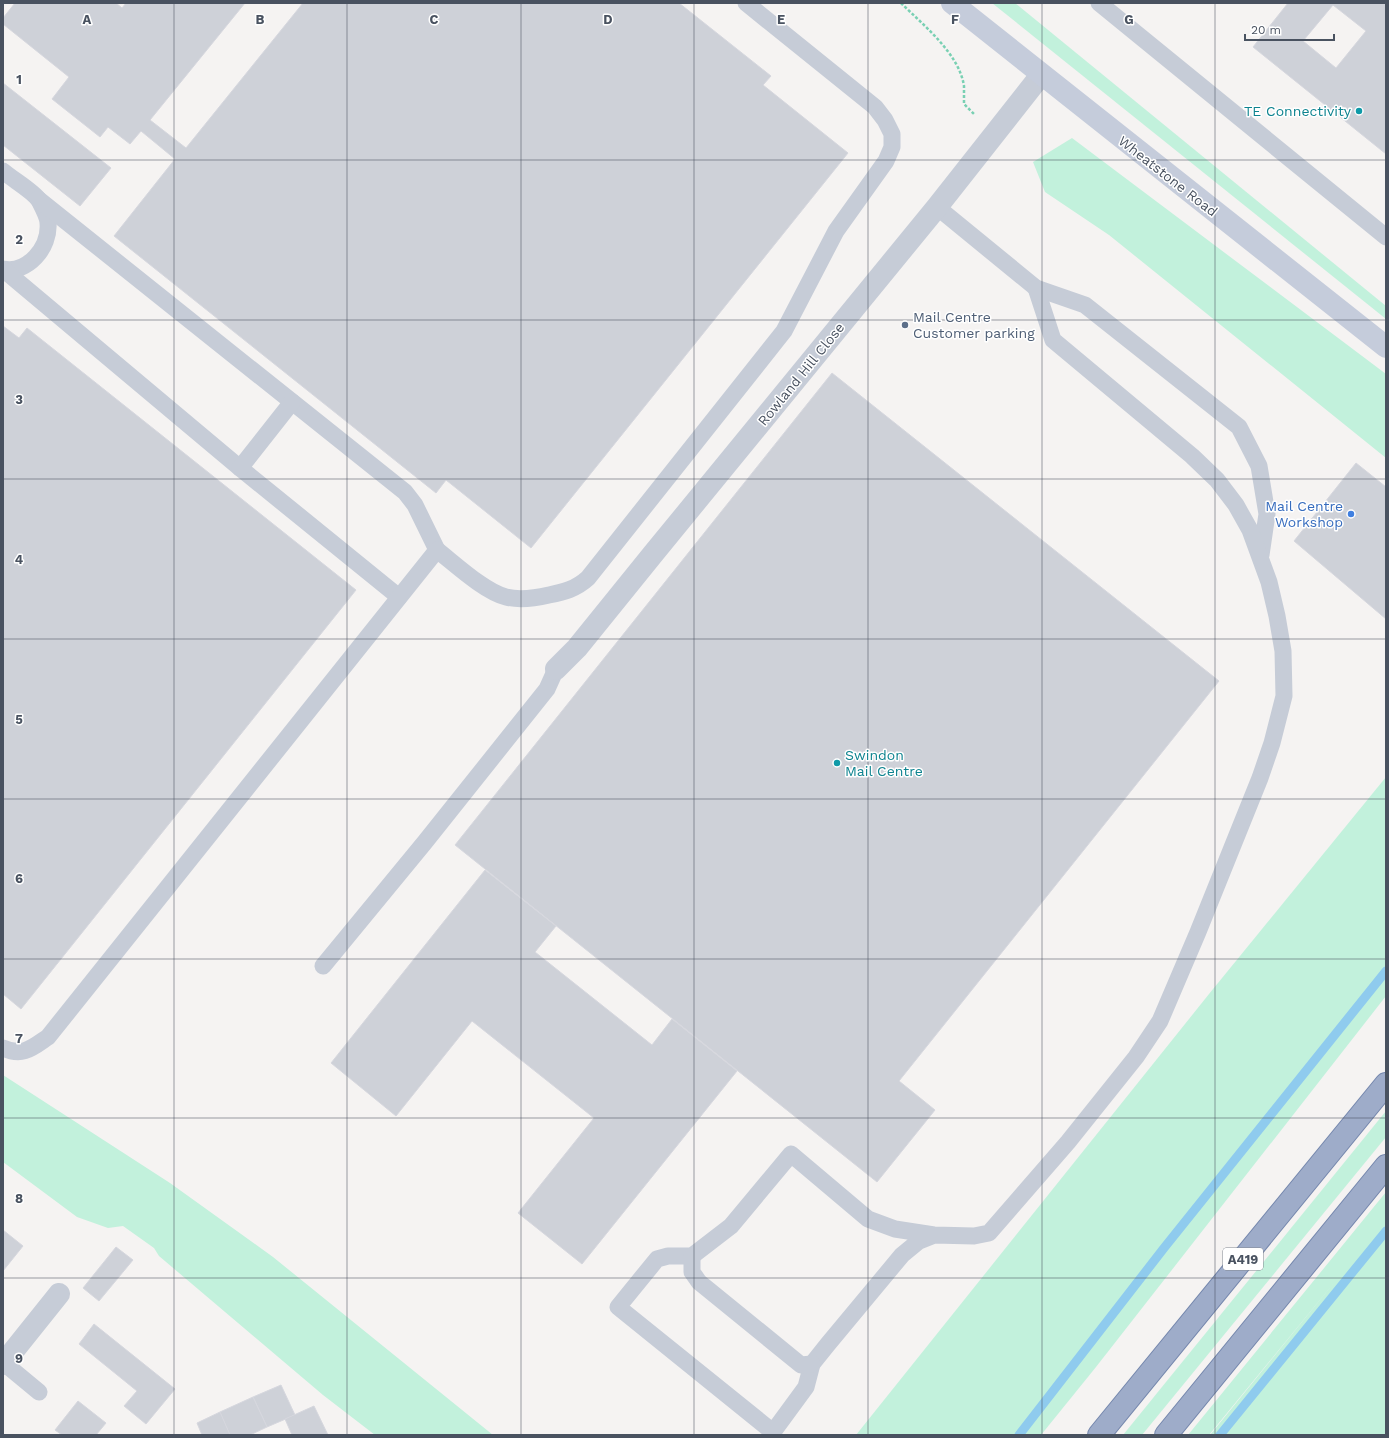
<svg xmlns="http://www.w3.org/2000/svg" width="1389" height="1438" font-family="'Work Sans',sans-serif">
<rect width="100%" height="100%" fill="#f5f3f2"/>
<g fill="#c2f1dc">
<path d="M992,3H1015L1386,306V319Z"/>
<path d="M1072,138L1386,374V458L1109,235L1045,192L1033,162Z"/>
<path d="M1386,777V996L1096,1367L1041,1435H856L1209,994Z"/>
<path d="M3,1075L170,1183L273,1257L493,1435H375L323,1395L159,1256L154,1248L123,1226L108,1228L77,1217L3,1162Z"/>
<path d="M1386,1111V1137L1142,1435H1123Z"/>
<path d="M1386,1192V1435H1210L1337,1279L1209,1435H1188Z"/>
</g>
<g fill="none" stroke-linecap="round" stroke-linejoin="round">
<g stroke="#8fcbee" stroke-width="9">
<path d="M1019,1435L1164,1248L1386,971"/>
<path d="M1220,1435L1386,1231"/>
</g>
</g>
<g fill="#ced1d8" stroke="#d6d7de" fill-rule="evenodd">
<path d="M15,3H116L122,8L126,3H245L150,120L186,148L303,3H679L771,76L763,85L848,153L531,548L446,480L436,493L114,236L175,159L141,131L130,144L108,127L100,137L52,99L69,77L3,24V18Z"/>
<path d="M1288,3H1386V154L1253,47ZM1333,5L1366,31L1336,68L1303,41Z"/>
<path d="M3,83L111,168L80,206L3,145Z"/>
<path d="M3,326L19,338L27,328L356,590L21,1009L3,994Z"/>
<path d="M832,373L1219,681L899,1081L935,1110L877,1182L455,845Z"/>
<path d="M1356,463L1386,487V619L1294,541Z"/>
<path d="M485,870L556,926L535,952L652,1045L672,1019L737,1071L582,1264L518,1213L594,1118L472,1021L396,1116L331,1063Z"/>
<path d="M3,1230L23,1246L3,1271Z"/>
<path d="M116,1247L133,1260L99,1301L83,1288Z"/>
<path d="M94,1324L175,1389L146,1424L124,1406L137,1391L79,1344Z"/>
<path d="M281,1385L295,1415L267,1427L253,1397Z"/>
<path d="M253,1397L267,1427L250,1435H230L220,1412Z"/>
<path d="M78,1401L106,1423L96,1435H62L55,1430Z"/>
<path d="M314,1406L328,1435H292L285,1419Z"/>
<path d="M220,1412L230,1435H202L197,1423Z"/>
</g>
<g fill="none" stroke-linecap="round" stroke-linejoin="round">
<g stroke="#7587ad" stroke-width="24">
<g id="trunk">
<path d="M1099,1435L1386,1084"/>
<path d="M1166,1435L1386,1166"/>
</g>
</g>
<path stroke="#79d0b3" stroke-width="2.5" stroke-dasharray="3 2" stroke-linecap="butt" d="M901,3C923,25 959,53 964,86C964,92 964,98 964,104L975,115"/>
<g stroke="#c6ccd7" stroke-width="17">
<path d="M1099,3L1386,237"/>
<path d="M3,171C12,179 33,191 39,200C42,206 48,217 48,223C50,247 28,274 3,269"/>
<path d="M38,199L405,492L415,505L437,550"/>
<path d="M937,207L1036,288L1085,305L1239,427L1259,466L1267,514L1261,555"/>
<path d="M4,270L240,468L399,597"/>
<path d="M240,468L292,402"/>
<path d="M323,966L425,842L547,689L556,669"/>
<path d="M3,1048C23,1057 32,1048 48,1037L437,550C455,564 485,592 506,597C518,600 536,598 549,595C564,592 576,589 588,578L784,331L836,231L886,161L892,147V134L885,120L875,107L746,3"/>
<path d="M934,1235L919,1241L902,1255L828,1344L812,1364L806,1387L773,1432L618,1307L657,1259L668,1256H692L731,1226L791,1154L868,1219L895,1229L934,1235L974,1236L989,1233L1068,1142L1136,1057L1160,1021L1198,932L1260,778L1272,743L1284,696L1283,651L1277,616L1269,582L1250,530L1236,505L1217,480L1192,456L1053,340L1036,288"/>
<path d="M692,1256V1272L699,1282L801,1365L812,1364"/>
<path d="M4,1363L39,1392"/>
</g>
<g stroke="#c6ccd7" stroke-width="22">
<path d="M556,669L577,648L653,554L937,207L1041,75"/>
<path d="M3,1364L59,1294"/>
</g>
<path stroke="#c5ccdb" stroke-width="22" d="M952,3L1386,347"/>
<use href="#trunk" stroke="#9eacc9" stroke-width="22"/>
</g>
<path fill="none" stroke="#495260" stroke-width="1" stroke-opacity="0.55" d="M174,3V1435M347,3V1435M521,3V1435M694,3V1435M868,3V1435M1042,3V1435M1215,3V1435M3,160H1386M3,320H1386M3,479H1386M3,639H1386M3,799H1386M3,959H1386M3,1118H1386M3,1278H1386"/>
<g fill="#0f9aa8" stroke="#fff" stroke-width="1.5">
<circle cx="1359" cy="111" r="4"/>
<circle cx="837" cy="763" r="4"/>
</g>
<circle fill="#5c6f8a" stroke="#fff" stroke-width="1.5" cx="905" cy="325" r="4"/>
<circle fill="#3f7fe0" stroke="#fff" stroke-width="1.5" cx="1351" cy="514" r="4"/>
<g text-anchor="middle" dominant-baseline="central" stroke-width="3" stroke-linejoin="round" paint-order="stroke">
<rect fill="#fff" stroke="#808690" stroke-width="1" x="1223" y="1248" width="40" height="22" rx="3"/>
<g font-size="13" font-weight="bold" fill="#495260">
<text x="1243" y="1259">A419</text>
</g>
<g font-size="14" fill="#0d838f" stroke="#fff" text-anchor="end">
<text x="1351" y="111">TE Connectivity</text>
<text x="845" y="755" text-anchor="start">Swindon<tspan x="845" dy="16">Mail Centre</tspan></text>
</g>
<g font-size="14" fill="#495260" stroke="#fff">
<text transform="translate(1168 176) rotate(38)">Wheatstone Road</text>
<text transform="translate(801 374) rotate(-51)">Rowland Hill Close</text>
</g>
<g font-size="14" fill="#4e5e75" stroke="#fff" text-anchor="start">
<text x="913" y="317">Mail Centre<tspan x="913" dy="16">Customer parking</tspan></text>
</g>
<g font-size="14" fill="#366cbe" stroke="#fff" text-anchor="end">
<text x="1343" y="506">Mail Centre<tspan x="1343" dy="16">Workshop</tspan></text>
</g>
</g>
<g font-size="13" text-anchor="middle" font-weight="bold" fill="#495260" stroke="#fff" stroke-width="3" stroke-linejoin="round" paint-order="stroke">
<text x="87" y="24">A</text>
<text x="260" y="24">B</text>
<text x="434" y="24">C</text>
<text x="608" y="24">D</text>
<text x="781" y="24">E</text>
<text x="955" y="24">F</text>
<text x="1129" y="24">G</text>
<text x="19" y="84">1</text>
<text x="19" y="244">2</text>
<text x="19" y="404">3</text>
<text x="19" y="564">4</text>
<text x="19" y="724">5</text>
<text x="19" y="883">6</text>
<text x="19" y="1043">7</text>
<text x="19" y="1203">8</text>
<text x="19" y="1363">9</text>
</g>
<rect width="1389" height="1438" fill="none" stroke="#495260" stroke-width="8"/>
<path d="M1245 34v6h89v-6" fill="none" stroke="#495260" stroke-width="2"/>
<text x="1251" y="34" font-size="12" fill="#495260" stroke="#ffffff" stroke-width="3" paint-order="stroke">20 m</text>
</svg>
